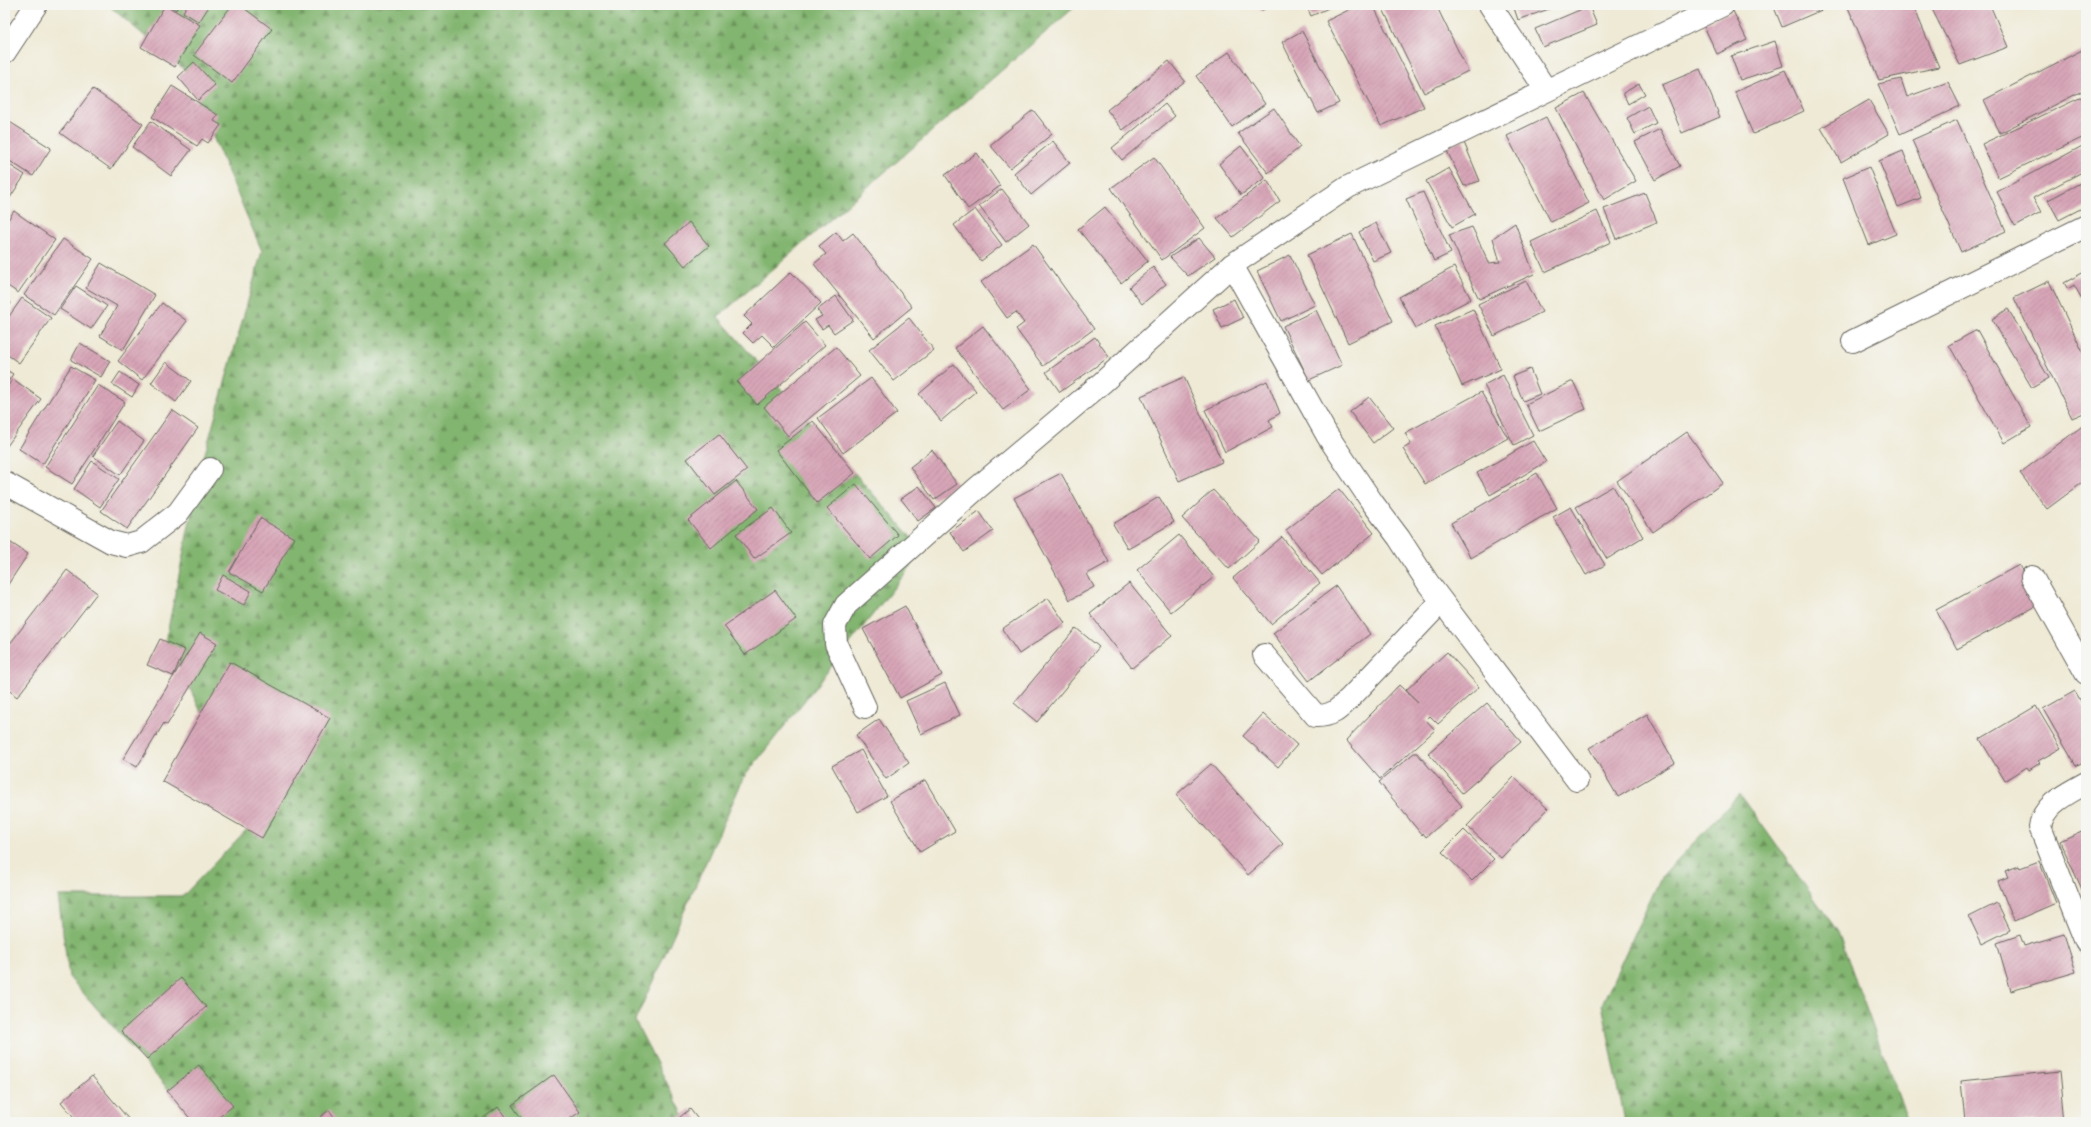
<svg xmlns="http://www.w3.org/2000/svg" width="2091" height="1127" font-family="'Patrick Hand',sans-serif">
<defs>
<pattern id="forest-firs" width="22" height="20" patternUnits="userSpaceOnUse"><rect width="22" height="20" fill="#82b56f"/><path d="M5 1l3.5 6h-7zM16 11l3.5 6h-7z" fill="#6a925a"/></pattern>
<pattern id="building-hatch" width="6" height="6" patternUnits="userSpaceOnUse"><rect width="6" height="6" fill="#d7a5b7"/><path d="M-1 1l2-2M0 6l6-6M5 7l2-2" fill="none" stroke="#b88d9d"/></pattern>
</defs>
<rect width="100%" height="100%" fill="#f6f6f2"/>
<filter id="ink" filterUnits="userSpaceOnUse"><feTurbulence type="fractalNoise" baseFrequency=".025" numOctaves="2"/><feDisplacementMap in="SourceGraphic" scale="8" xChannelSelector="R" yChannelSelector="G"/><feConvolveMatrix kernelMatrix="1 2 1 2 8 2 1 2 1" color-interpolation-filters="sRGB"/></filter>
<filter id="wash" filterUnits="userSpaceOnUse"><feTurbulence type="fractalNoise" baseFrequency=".012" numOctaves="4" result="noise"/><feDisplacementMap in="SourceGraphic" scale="16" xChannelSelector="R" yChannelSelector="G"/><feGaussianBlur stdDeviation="0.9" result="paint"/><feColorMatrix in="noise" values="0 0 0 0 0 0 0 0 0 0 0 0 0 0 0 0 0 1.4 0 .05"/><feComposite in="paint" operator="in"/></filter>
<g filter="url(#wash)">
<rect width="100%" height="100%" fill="#efead6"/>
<g fill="url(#forest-firs)" stroke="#4f6846">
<path d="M108,5H1077L718,317L923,551L744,777L635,1021L687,1122H191L184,1107L69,977L58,896H183L254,822L166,639L200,471L262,251L184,69Z"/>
<path d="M1740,794L1838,932L1908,1122H1625L1602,1004L1661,877Z"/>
</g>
<g id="blocks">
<g fill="url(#building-hatch)">
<path d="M165,5L200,25L175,67L141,47Z"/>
<path d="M169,5H179L176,10Z"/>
<path d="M187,5H210L199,22L183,12Z"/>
<path d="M232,5H240L272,29L232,83L194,55Z"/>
<path d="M1257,5H1271L1261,11Z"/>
<path d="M1306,5H1335L1311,16Z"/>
<path d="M1359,5H1373L1424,107L1381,126L1326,21Z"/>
<path d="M1381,5H1436L1468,71L1424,93Z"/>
<path d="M1513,5H1560L1518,20Z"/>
<path d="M1773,5H1830L1831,6L1782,27Z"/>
<path d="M1847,5H1913L1939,67L1879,80Z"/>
<path d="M1930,5H1990L2008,47L1960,65Z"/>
<path d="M1589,6L1597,25L1543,47L1535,29Z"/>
<path d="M1733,11L1747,40L1717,54L1703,24Z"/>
<path d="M1302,31L1339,103L1318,113L1282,42Z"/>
<path d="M1775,41L1783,66L1740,80L1731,56Z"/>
<path d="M2084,49L2086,53V89L2000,133L1984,100Z"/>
<path d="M1229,52L1265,104L1232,127L1196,76Z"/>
<path d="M1169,61L1185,81L1123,130L1107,110Z"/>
<path d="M194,62L215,85L198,100L178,77Z"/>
<path d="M1700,69L1720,117L1682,133L1662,85Z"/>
<path d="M1785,70L1804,111L1753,134L1735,92Z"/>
<path d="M1901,79L1907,97L1948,82L1960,106L1900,134L1878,84Z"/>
<path d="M1639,84L1645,94L1628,104L1623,93Z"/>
<path d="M172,86L218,115L214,121L221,125L208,143L202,139L197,146L152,117Z"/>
<path d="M93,89L143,124L111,169L60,133Z"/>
<path d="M1584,93L1636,181L1604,200L1556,108Z"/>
<path d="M2086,95V136L1998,178L1982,144Z"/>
<path d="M1869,100L1889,134L1841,162L1821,128Z"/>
<path d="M1165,104L1175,116L1122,160L1112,148Z"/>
<path d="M1648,106L1656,123L1635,134L1627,118Z"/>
<path d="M1274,108L1300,147L1268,173L1238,133Z"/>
<path d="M1033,110L1052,134L1010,168L990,145Z"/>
<path d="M1546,117L1589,203L1551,222L1507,136Z"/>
<path d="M5,119L51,148L33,176L5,158Z"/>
<path d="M1957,120L2006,231L1961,252L1912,140Z"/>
<path d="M151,121L191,150L171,176L132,147Z"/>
<path d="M1660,129L1680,166L1655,180L1635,142Z"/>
<path d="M1463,140L1480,181L1464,186L1445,147Z"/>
<path d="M1053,141L1070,163L1031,195L1014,173Z"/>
<path d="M2086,144V170L2033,198L2041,212L2015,226L1997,192Z"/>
<path d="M1241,146L1265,178L1241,195L1219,164Z"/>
<path d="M1903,151L1921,198L1898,207L1879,161Z"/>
<path d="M977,153L1000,186L968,209L945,175Z"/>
<path d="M1154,157L1205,228L1162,260L1111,188Z"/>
<path d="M5,162L25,175L5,205Z"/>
<path d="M1869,167L1896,234L1869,245L1843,178Z"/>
<path d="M1449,168L1475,214L1452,227L1426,181Z"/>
<path d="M1267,180L1280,201L1233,237L1217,218Z"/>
<path d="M2086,180V206L2059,220L2048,200Z"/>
<path d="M1002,189L1029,224L1006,242L979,206Z"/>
<path d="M1423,192L1451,253L1434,261L1406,199Z"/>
<path d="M1645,193L1657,222L1616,239L1604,209Z"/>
<path d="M1105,207L1148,261L1121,283L1078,229Z"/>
<path d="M975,209L1002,245L981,261L954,225Z"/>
<path d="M14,211L55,240L18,293L5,284V224Z"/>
<path d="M1597,211L1611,242L1545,272L1531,242Z"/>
<path d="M689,222L709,246L685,266L665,243Z"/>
<path d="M1376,223L1391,253L1373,261L1359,232Z"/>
<path d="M1515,223L1534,274L1479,299L1449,235L1472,227L1489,263L1500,262L1493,238Z"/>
<path d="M836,232L843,241L853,233L912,307L874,338L814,264L826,254L819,246Z"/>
<path d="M1352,234L1393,321L1348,343L1307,255Z"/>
<path d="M1199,238L1215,257L1188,276L1170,257Z"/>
<path d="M63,239L93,259L54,315L24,295Z"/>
<path d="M1033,244L1094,329L1043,366L1016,329L1024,323L1016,312L1007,318L981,282Z"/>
<path d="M1290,255L1315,305L1281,321L1257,271Z"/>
<path d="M101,263L155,295L123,350L100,336L117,306L86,288Z"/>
<path d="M1153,267L1166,284L1142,304L1129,287Z"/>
<path d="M1454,267L1471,299L1416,328L1399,297Z"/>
<path d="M2086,271V306L2074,285L2068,289L2064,283Z"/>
<path d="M791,272L821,303L774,347L762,335L753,343L743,333L752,324L744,316Z"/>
<path d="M1526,281L1542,312L1494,336L1478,304Z"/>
<path d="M2049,281L2086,359V412L2072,418L2014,298Z"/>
<path d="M76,286L107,306L91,329L60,309Z"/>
<path d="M836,296L853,320L834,333L828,325L822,329L815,320L822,316L817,310Z"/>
<path d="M22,298L51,318L19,363L5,353V322Z"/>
<path d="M5,299L11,303L5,312Z"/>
<path d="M1234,299L1243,318L1222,328L1213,309Z"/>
<path d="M162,303L187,321L142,380L118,361Z"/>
<path d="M1473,309L1501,369L1462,386L1435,326Z"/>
<path d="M2008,309L2049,378L2032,388L1992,319Z"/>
<path d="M1316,310L1342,365L1309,380L1283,326Z"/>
<path d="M909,318L934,350L894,381L869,350Z"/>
<path d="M805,322L825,345L757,405L737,382Z"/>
<path d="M983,326L1031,389L1003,410L955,348Z"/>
<path d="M1977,330L2031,427L2004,443L1949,345Z"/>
<path d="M1095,337L1109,357L1060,392L1046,372Z"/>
<path d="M80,343L110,361L101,377L71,360Z"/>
<path d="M836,347L860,376L788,436L764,407Z"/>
<path d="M166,362L191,381L176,402L151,383Z"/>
<path d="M954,364L976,391L941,421L919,394Z"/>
<path d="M71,366L95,380L43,464L19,449Z"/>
<path d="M5,369L13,374L5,386Z"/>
<path d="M1530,369L1540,394L1523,401L1513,376Z"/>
<path d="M120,372L139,385L132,397L112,384Z"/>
<path d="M1503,375L1533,435L1514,445L1484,385Z"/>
<path d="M1184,377L1222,462L1179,481L1141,396Z"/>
<path d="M871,378L897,413L843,453L818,418Z"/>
<path d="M13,379L41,399L7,446L5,445V390Z"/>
<path d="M1267,381L1280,413L1269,420L1273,427L1225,452L1205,410Z"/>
<path d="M1573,381L1586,409L1539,431L1526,404Z"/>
<path d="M98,385L125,402L72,484L45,467Z"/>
<path d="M1481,392L1508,438L1425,484L1403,449L1411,444L1405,433Z"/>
<path d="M1369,397L1393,428L1373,443L1350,412Z"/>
<path d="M172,410L198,428L127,529L101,511Z"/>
<path d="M117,421L144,441L120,475L93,456Z"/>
<path d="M813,421L855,473L817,503L776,450Z"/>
<path d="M2085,424L2086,480L2047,509L2020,473Z"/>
<path d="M1687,432L1723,483L1653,532L1617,481Z"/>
<path d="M719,434L747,470L715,495L687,459Z"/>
<path d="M1533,441L1546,462L1490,495L1477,473Z"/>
<path d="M932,450L957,484L934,500L910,467Z"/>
<path d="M92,461L119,479L100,507L74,489Z"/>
<path d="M1061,473L1109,562L1087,574L1094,587L1070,600L1014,498Z"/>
<path d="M1537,473L1557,508L1471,558L1451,523Z"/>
<path d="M736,481L758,509L711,548L688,520Z"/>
<path d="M856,484L898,535L870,559L827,508Z"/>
<path d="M919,486L936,508L918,521L901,499Z"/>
<path d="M1613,486L1643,537L1607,559L1576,507Z"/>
<path d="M1339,489L1374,533L1322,575L1286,530Z"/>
<path d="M1213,490L1260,541L1229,569L1182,518Z"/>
<path d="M1159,497L1174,522L1128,549L1113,524Z"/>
<path d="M1571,507L1605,565L1586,575L1553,517Z"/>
<path d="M773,508L791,533L754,559L736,534Z"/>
<path d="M979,511L993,531L964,552L950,532Z"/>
<path d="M260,518L294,538L263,591L229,572Z"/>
<path d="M1179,535L1214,577L1171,612L1137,570Z"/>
<path d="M1282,537L1320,583L1271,624L1233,578Z"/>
<path d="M5,539L28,554L5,589Z"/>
<path d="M2019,565L2040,604L1957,649L1936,610Z"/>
<path d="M67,570L97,593L17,697L5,687V650Z"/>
<path d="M223,575L251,591L244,605L215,590Z"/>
<path d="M1129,583L1172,636L1132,668L1090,614Z"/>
<path d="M1336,586L1370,634L1309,681L1273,633Z"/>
<path d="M775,590L796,619L745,655L724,626Z"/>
<path d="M1048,598L1065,623L1019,654L1002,629Z"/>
<path d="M905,606L942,675L900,698L863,629Z"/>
<path d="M1076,628L1099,647L1037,722L1014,703Z"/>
<path d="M200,633L217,643L167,725L164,723L137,767L123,759Z"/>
<path d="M160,639L185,650L173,676L147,665Z"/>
<path d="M1447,652L1479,687L1438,724L1430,716L1426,720L1435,730L1380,779L1346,740L1399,685L1418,703L1406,690Z"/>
<path d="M230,662L330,718L262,838L162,781Z"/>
<path d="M945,683L960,715L921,734L906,701Z"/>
<path d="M2075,691L2086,710V760L2076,766L2043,709Z"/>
<path d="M1487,703L1521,742L1462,793L1428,753Z"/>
<path d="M2036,706L2061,748L2038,761L2040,763L2029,770L2027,767L2005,781L1980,739Z"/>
<path d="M1263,714L1297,745L1278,767L1243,736Z"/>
<path d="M1647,714L1675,763L1618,797L1589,748Z"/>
<path d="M879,719L909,763L886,779L856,735Z"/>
<path d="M861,750L887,796L858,812L832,766Z"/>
<path d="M1414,753H1417L1462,806L1426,837L1423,833L1422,835L1379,782Z"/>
<path d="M1211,764L1283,844L1248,875L1176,795Z"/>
<path d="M1514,777L1548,809L1501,858L1467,826Z"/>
<path d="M925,780L955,831L920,852L890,801Z"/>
<path d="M2086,829V898L2060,841Z"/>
<path d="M1464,830L1494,859L1472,881L1442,852Z"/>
<path d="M2039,861L2056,903L2014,921L1998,881L2008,877L2005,871L2019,866L2020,868Z"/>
<path d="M1997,903L2010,930L1982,944L1969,917Z"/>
<path d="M2064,934L2076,972L2011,991L1997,943L2020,935L2024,946Z"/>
<path d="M181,978L206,1007L147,1059L121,1031Z"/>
<path d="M199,1065L233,1106L213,1122H193L167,1091Z"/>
<path d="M2060,1071L2065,1122H1965L1961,1081Z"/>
<path d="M554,1075L580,1112L565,1122H524L512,1105Z"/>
<path d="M92,1076L131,1122H78L61,1102Z"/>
<path d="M498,1107L509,1122H478Z"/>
<path d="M690,1109L700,1122H674Z"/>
<path d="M329,1110L338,1122H314Z"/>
</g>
</g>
</g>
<g filter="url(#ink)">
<use href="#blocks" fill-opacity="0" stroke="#66645d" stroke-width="1"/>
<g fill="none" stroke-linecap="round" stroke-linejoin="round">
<g stroke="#66645d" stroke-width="24">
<g id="street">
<path d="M1490,5L1546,90"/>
<path d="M5,52L36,5"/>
<path d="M1232,265L1327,435L1372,502L1399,538L1428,583L1577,780"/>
<path d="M1853,341L2086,226"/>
<path d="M5,483L111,542L127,546L141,542L178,513L210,469"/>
<path d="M2032,577L2086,673"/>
<path d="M1264,655L1316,716C1334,716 1340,708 1352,696L1441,602"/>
<path d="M865,707L836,644L835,625L846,605L975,490L1103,382L1232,265L1348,187L1723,5"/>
<path d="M2086,783C2067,794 2043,804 2040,827L2086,942"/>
</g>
</g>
<use href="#street" stroke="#fff" stroke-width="22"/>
</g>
</g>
<rect width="2091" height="1127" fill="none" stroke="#f6f6f2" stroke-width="20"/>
</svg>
